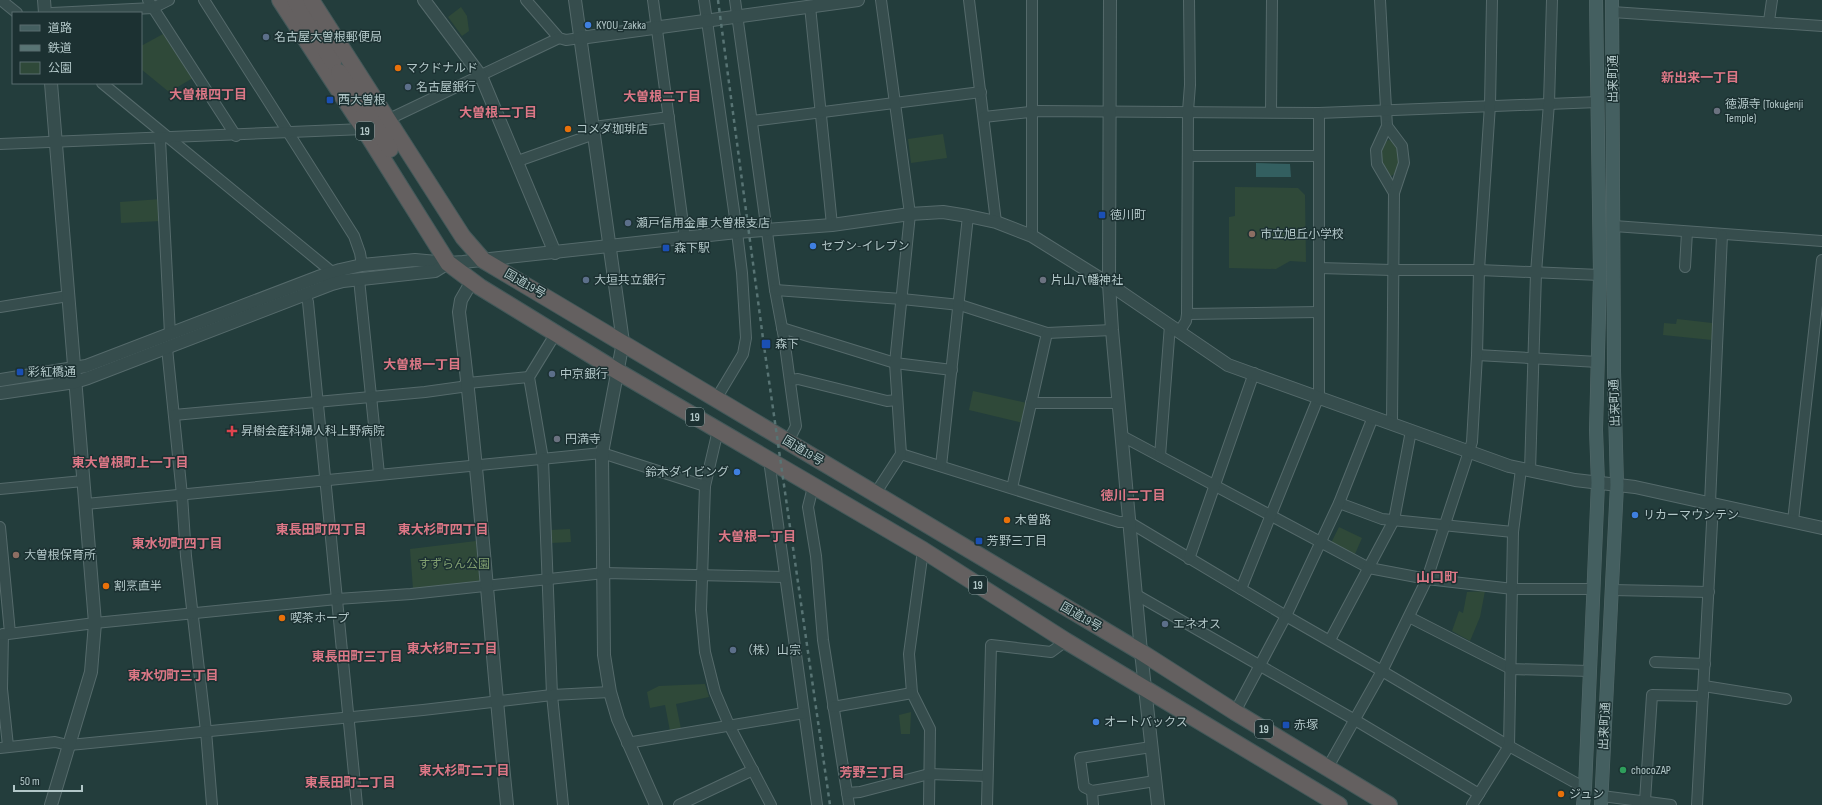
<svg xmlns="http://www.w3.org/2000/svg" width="1822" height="805" font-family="'Sofia Sans Condensed','Noto Sans JP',sans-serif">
<rect width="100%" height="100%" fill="#233d3c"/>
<g fill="#2f4939">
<path d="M461,7L467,16L469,31L462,36L448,17Z"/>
<path d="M163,34L193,78L169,92L141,69V46Z"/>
<path d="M943,134L947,158L911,163L908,139Z"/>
<path d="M1388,140L1393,141C1400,151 1404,170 1391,176H1389C1381,165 1375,150 1388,140Z"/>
<path d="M1235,187L1298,188L1305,195L1306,262L1290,261L1276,269L1229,268V217L1235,216Z"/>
<path d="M161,199L162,221L121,223L120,202Z"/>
<path d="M1677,319L1712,323V340L1663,335L1664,323L1676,324Z"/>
<path d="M973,391L1027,403L1023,423L969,410Z"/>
<path d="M1339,527L1362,538L1355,554L1331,543Z"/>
<path d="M570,529L571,542L551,543L550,530Z"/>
<path d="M476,541L480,582L413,589L410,549Z"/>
<path d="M1485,591L1480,617L1470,641L1452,631L1459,611L1463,613L1467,592Z"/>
<path d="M705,684L709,697L676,704L681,729L670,731L665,705L650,708L647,692L659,686Z"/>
<path d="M911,712L910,734H901L899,715Z"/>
</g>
<path fill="#335f60" d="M1256,163L1290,164L1291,177H1256Z"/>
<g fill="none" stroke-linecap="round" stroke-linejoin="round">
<g stroke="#556a6b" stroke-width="12">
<g id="minor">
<path d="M1,0L17,13"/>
<path d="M148,0L236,136"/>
<path d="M204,0L354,236L360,253L362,265"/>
<path d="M526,0L559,38L566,40L580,38"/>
<path d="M653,0L685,239"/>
<path d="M704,0L737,232L742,273L746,338L743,354L716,399"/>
<path d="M735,0L775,290L784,338L796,426L788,442"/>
<path d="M969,0L996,222"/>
<path d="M1380,0L1387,126L1376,150L1377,164L1394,193"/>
<path d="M810,6L832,225"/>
<path d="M1612,12L1822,26"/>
<path d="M52,13L153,8L169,0"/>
<path d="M1769,21L1772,0"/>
<path d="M102,83L332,272"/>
<path d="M1271,112L1272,0"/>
<path d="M984,117L1039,111L1319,113L1598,102"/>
<path d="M387,120L559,38"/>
<path d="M752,121L981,92"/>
<path d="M1387,126L1402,146L1404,163L1394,193L1392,423"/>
<path d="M594,127L669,117"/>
<path d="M160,139L170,334"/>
<path d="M0,144L364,129"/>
<path d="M1188,156H1319"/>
<path d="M518,161L594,134"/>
<path d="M1614,226L1822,241"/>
<path d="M1032,236V0"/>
<path d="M1685,267L1687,232"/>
<path d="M1319,268L1392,270H1479L1600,275"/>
<path d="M359,279L379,474"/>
<path d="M775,290L902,299L960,305L1047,333L1112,330"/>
<path d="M305,294L308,302L357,805"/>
<path d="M0,307L68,296"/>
<path d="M1187,314L1319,312"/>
<path d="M782,328L895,363L952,370"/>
<path d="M1179,332L1186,321L1187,314L1188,111L1190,85L1189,0"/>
<path d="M556,333L529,377L543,459L552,695L563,805"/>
<path d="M167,348L182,495L186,556L206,731L212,805"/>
<path d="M1477,355L1598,362"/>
<path d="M790,380L798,379L887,401L897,400"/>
<path d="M1031,403H1118"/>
<path d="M174,415L425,392L461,387L468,383L529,377"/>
<path d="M718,430L705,486L701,610L705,652L715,692L729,725L771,805"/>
<path d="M1122,436L1369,568L1427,579L1513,589H1593"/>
<path d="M901,454L1119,522H1129L1286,616L1382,671L1509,746L1585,788"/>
<path d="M1160,456L1170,325"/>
<path d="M769,460L817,805"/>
<path d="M941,466L968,216"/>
<path d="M1530,471L1536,273L1549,103L1552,0"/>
<path d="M813,487L808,507L816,556L823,640L849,805"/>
<path d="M1012,488L1047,333"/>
<path d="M0,489L83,481"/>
<path d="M875,494L901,454L895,363L910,214L881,0"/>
<path d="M1339,503L1382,519L1513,532"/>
<path d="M1710,503L1722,235"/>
<path d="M86,504L602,453L705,486"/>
<path d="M1793,521L1822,260"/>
<path d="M0,527L10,633"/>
<path d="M923,550L909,654L912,693L930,729L929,805"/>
<path d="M1189,559L1254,373"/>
<path d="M1241,589L1319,396V113"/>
<path d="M1612,590L1709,592"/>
<path d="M1135,594L1355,720L1479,794"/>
<path d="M1409,617L1511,669L1590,671"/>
<path d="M3,634L2,689L8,746"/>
<path d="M0,635L95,623L337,599L411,594L604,573L785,577"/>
<path d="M1330,640L1394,520L1411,431"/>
<path d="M1655,662L1705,664"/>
<path d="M1704,686L1786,699"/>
<path d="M833,707L912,693"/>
<path d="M1235,712L1286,616L1339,503L1373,417"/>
<path d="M627,743L804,713"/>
<path d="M1151,747L1080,758L1084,787L1092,791L1155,781"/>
<path d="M0,748L55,742L68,745L80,744L423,710L552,695L610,692"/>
<path d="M1328,767L1382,671L1427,579L1472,442L1477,355L1479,270L1490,105L1492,0"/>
<path d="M1092,791L1093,805"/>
<path d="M847,793L860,792L929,774L987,776"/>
<path d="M1602,796L1671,805"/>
<path d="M1645,801L1652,695L1703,696"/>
<path d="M679,805L753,770"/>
<path d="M987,805L991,645L1051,652L1066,641"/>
<path d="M1472,805L1509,746L1513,532L1521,469"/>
<path d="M1697,805L1713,504"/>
</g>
</g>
<g stroke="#556a6b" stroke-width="14">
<g id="tertiary">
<path d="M44,0L45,13"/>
<path d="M424,0L481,76L555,253"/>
<path d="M575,0L623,342L602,453L604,655L610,692L618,719L656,805"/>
<path d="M1110,0L1109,284L1112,330L1141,652L1158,805"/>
<path d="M580,38L858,0"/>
<path d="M51,83L95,623L91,672L51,805"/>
<path d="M472,281L461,300L459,312C480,476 490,641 507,805"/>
<path d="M0,380L86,366L318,277L340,270L362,265L415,260L448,263L463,262L737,232L832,225L910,214L943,212L968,216L996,222L1032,236L1109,284L1228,365L1509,466L1575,480L1635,487L1822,528"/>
<path d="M0,393L75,382L88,378L332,284L343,281L435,271L448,263"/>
</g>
</g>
<g stroke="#556a6b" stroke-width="14">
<g id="secondary">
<path d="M1583,805L1585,788L1598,483L1596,430L1600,275L1596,0"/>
<path d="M1601,805L1617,485L1614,371L1612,0"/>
</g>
</g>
<g stroke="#44595a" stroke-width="18">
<g id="trunk">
<path d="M280,0L364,129L448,263L480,287L617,371L923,550L1066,641L1339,805"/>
<path d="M295,0L333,62"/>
<path d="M311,0L463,237L483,260L1141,652L1235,712L1389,805"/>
<path d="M339,72L361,104L390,149"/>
</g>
</g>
<use href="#minor" stroke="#364d4d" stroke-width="10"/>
<use href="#tertiary" stroke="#364d4d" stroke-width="12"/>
<use href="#secondary" stroke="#445f60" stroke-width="13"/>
<use href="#trunk" stroke="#646060" stroke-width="16"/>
<path stroke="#587474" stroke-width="2.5" stroke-dasharray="4 4" stroke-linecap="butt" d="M718,0L764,346L830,805"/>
</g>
<g fill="#3f7fe0" stroke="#1c3132" stroke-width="1.5">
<circle cx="588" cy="25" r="4"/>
<circle cx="813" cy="246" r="4"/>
<circle cx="737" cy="472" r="4"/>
<circle cx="1635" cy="515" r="4"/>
<circle cx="1096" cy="722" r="4"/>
</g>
<g fill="#5c6f8a" stroke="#1c3132" stroke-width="1.5">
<circle cx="266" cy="37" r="4"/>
<circle cx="408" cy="87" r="4"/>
<circle cx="628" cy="223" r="4"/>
<circle cx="586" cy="280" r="4"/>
<circle cx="552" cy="374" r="4"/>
<circle cx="1165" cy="624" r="4"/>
<circle cx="733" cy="650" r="4"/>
</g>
<g fill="#e8710a" stroke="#1c3132" stroke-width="1.5">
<circle cx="398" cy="68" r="4"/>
<circle cx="568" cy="129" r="4"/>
<circle cx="1007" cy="520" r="4"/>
<circle cx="106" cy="586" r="4"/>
<circle cx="282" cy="618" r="4"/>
<circle cx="1561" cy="794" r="4"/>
</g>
<g fill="#1a4fb4" stroke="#1c3132" stroke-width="1.5">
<rect x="326" y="96" width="8" height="8" rx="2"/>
<rect x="1098" y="211" width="8" height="8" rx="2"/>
<rect x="662" y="244" width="8" height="8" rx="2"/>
<rect x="761" y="339" width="10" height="10" rx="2"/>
<rect x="16" y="368" width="8" height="8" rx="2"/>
<rect x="975" y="537" width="8" height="8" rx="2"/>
<rect x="1282" y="721" width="8" height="8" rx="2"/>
</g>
<g fill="#6b7280" stroke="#1c3132" stroke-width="1.5">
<circle cx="1717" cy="111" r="4"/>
<circle cx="1043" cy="280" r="4"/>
<circle cx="557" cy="439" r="4"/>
</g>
<g fill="#8d6e63" stroke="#1c3132" stroke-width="1.5">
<circle cx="1252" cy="234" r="4"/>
<circle cx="16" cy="555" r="4"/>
</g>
<path fill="#e0444e" stroke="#1c3132" stroke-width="1.5" d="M230 425h4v4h4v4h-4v4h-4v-4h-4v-4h4z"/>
<circle fill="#2e9e5b" stroke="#1c3132" stroke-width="1.5" cx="1623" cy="770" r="4"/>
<g text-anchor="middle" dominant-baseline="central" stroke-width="3" stroke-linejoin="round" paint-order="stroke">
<g fill="#1c3132" stroke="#859a9b" stroke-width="1">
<rect x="356" y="122" width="18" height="18" rx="3"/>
<rect x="686" y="408" width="18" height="18" rx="3"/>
<rect x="969" y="576" width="18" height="18" rx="3"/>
<rect x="1255" y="720" width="18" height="18" rx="3"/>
</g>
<g font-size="11" font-weight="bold" fill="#b2c7c8">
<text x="365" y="131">19</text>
<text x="695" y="417">19</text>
<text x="978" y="585">19</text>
<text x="1264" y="729">19</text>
</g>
<g font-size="12" fill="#b2c7c8" stroke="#1c3132" text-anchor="start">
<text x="596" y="25">KYOU_Zakka</text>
<text x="274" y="37">名古屋大曽根郵便局</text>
<text x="406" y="68">マクドナルド</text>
<text x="416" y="87">名古屋銀行</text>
<text x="338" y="100">西大曽根</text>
<text x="1725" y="104">徳源寺 (Tokugenji<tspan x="1725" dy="14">Temple)</tspan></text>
<text x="576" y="129">コメダ珈琲店</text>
<text x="1110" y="215">徳川町</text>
<text x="636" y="223">瀬戸信用金庫 大曽根支店</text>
<text x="1260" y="234">市立旭丘小学校</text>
<text x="821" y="246">セブン-イレブン</text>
<text x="674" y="248">森下駅</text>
<text x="594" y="280">大垣共立銀行</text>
<text x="1051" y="280">片山八幡神社</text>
<text x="775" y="344">森下</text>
<text x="28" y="372">彩紅橋通</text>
<text x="560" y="374">中京銀行</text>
<text x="241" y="431">昇樹会産科婦人科上野病院</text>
<text x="565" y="439">円満寺</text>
<text x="729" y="472" text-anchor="end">鈴木ダイビング</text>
<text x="1643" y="515">リカーマウンテン</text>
<text x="1015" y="520">木曽路</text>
<text x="987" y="541">芳野三丁目</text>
<text x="24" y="555">大曽根保育所</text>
<text x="114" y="586">割烹直半</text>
<text x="290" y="618">喫茶ホープ</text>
<text x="1173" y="624">エネオス</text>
<text x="741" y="650">（株）山宗</text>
<text x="1104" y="722">オートバックス</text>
<text x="1294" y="725">赤塚</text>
<text x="1631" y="770">chocoZAP</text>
<text x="1569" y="794">ジュン</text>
</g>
<g font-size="12" fill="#b2c7c8" stroke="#1c3132">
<text transform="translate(1613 79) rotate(-90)">出来町通</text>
<text transform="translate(525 284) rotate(30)">国道19号</text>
<text transform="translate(1615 403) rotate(-92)">出来町通</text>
<text transform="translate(803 451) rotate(31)">国道19号</text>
<text transform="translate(1081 617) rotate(30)">国道19号</text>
<text transform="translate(1605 726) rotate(-87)">出来町通</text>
</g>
<g font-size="12" fill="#819f70" stroke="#1c3132">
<text x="454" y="564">すずらん公園</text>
</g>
<g font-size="13" font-weight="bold" fill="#dc7786" stroke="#1c3132">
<text x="1700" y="78">新出来一丁目</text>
<text x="208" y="95">大曽根四丁目</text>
<text x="662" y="97">大曽根二丁目</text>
<text x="498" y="113">大曽根二丁目</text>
<text x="422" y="365">大曽根一丁目</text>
<text x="130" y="463">東大曽根町上一丁目</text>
<text x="1133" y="496">徳川二丁目</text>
<text x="321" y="530">東長田町四丁目</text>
<text x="443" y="530">東大杉町四丁目</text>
<text x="757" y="537">大曽根一丁目</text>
<text x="177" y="544">東水切町四丁目</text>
<text x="452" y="649">東大杉町三丁目</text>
<text x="357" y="657">東長田町三丁目</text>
<text x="173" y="676">東水切町三丁目</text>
<text x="464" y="771">東大杉町二丁目</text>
<text x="872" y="773">芳野三丁目</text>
<text x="350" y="783">東長田町二丁目</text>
</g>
<g font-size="14" font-weight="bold" fill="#dc7786" stroke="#1c3132">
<text x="1437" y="577">山口町</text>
</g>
</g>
<rect x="12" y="12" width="130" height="72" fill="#1c3132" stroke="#586d6e"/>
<rect x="20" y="25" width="20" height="6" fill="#445f60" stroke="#586d6e"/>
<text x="48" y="32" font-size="12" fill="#b2c7c8">道路</text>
<rect x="20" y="45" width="20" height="6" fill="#587474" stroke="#586d6e"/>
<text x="48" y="52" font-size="12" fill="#b2c7c8">鉄道</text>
<rect x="20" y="62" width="20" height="12" fill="#2f4939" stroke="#586d6e"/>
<text x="48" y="72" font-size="12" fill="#b2c7c8">公園</text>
<path d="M14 785v6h68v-6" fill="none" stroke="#b2c7c8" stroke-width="2"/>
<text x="20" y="785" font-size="12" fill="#b2c7c8" stroke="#1c3132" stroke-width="3" paint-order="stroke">50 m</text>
</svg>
